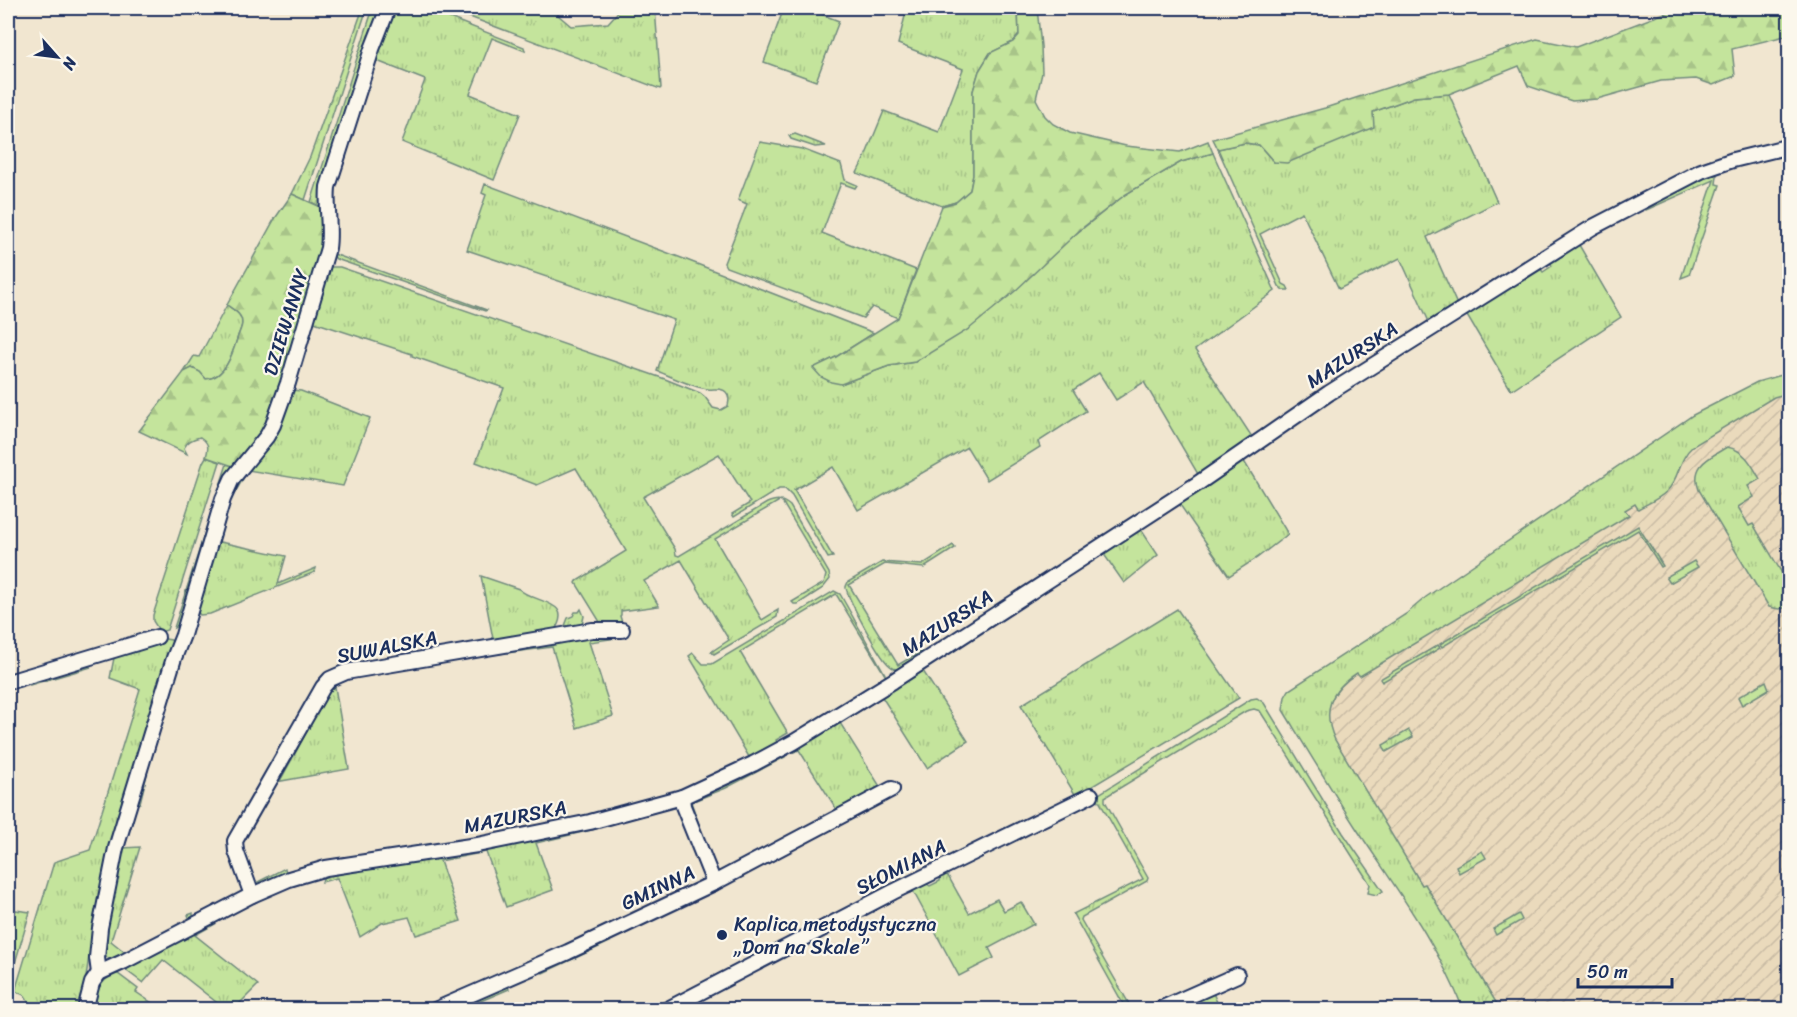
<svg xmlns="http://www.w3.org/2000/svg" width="1797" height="1017" font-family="Sriracha,sans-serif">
<defs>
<pattern id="industrial-furrows" width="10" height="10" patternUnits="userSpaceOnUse" patternTransform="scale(1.5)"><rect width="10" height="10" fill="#eadabc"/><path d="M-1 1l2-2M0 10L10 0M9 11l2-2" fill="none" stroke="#c8bba4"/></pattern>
<pattern id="grass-tufts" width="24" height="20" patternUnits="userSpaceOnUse" patternTransform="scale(1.5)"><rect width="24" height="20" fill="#c4e49c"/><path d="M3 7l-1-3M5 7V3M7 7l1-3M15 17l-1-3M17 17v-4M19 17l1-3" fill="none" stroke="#a8c489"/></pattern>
<pattern id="forest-firs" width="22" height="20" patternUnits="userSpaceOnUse" patternTransform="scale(1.5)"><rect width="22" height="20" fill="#c4e49c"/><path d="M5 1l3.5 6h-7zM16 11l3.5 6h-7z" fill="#a8c489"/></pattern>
</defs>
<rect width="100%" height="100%" fill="#f1e6d0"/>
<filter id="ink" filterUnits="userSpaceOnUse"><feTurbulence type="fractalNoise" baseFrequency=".0167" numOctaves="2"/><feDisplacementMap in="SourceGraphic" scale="12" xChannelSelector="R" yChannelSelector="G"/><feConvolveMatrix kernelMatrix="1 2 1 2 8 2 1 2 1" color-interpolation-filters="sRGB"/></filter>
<g filter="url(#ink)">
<path fill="url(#industrial-furrows)" d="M1789,381V1009H1463L1450,978L1434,950L1399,892L1332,791L1283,710L1285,697L1289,690L1337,660Z"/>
<g fill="url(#grass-tufts)" stroke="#708a7d" stroke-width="1.5">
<path d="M363,8H367L305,200L292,194L310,157Z"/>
<path d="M373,8H382L323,208L311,202Z"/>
<path d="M396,8H424L524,47L525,51L492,38L470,94L520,114L494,180L402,142L425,80L372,59L391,12Z"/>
<path d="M446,8H558V15L571,26L608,23L617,13V8H655L661,88L660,89Z"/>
<path d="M784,8H805L839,21L816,81L764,62Z"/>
<path d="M907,8H1018L1019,35L1013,42L990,53L979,71L973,91V175L970,190L956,202L942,206L857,173L865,157L884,111L939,132L963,69L898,44Z"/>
<path d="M1449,94L1497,202L1427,237L1458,307L1430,324L1400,258L1339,289L1302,212L1260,234L1283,284L1287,286L1289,290H1283L1279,286L1218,149L1245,143L1259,145L1274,162L1373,112L1414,97Z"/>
<path d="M795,134L826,146L815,147L791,139L789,136Z"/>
<path d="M760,142L802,149L841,164L845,180L857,185L855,188L841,183L822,233L916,270L898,318L872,307L863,318L726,267L724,263L747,204L738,200Z"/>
<path d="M1213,153L1275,291L1195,350L1252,437L1275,421V424L1184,486H1181L1198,474L1144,382L1116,400L1099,373L1073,390L1086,411L1038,442L1040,447L987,480L967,447L858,510L833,467L794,490L833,557L828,558L792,496L785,489H779L734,517L732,514L750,503L719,454L643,497L675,549L676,555L679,556L767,503C777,499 782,499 790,506L829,573L830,579L823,588L798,604H794L792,602L824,583L826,575L781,500L715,539L762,620L778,610L777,617L714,654L711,652L729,640L681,560L644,581L659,606L621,611V615L620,616L623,626L604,624L600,622L576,583L577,581L626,551L576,468L537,485L476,462L504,388L412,356V354L311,321L327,267H340L665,379L700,393L705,397L713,408L721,410L728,406C729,401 730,396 726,392C721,387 714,390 708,389C691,387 673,377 657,371L674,320L467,250L486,195L482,193L485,184L684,259L874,333L836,357L814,368L841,384L889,366L915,362L1126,194L1181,162Z"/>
<path d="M1716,172L1717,176L1716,184L1720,185L1689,275L1681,278L1714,180L1646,210L1643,203Z"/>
<path d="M1587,234L1590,238L1579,245L1621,317L1511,390L1466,314L1538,265L1543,272L1552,266L1549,259Z"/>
<path d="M331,253L487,310L485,311L342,261L336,259Z"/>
<path d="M227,305C234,310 242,314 242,323C242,327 239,333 238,336C233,352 226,378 206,379L200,372L192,368L184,372L194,356L199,357Z"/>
<path d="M1789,373V393L1774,397L1693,446C1678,459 1680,478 1667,491C1659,499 1647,504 1638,509L1635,504L1625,510L1629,515L1360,676L1357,673C1331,690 1321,710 1335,740L1422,885L1425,884L1500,1009H1463C1438,945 1396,888 1358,831C1332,791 1308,751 1283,710L1285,697L1289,690L1406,614L1426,597L1693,415L1757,382Z"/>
<path d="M292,390L301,391L370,418L343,486L248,470L226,508L230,490Z"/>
<path d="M1727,447C1745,450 1752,465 1760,479L1748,486L1754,497L1738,507L1749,526L1753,524L1789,585V607L1779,609L1769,607L1699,490C1690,465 1709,458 1727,447Z"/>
<path d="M206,457L220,462L167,630L160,632L153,621V615L203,462Z"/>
<path d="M1242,458L1288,534L1257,558L1229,576L1178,502Z"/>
<path d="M227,464L236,467L181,624L174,628Z"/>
<path d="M1638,526L1663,566L1661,567L1638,530L1442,647L1440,644Z"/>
<path d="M1140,528L1158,555L1124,583L1103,553Z"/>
<path d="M215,541L286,556L278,584L316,568L315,572L210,614L200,615L196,610Z"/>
<path d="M953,545L955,548L924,568L885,564L849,585L898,665L921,651L924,656L900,670C895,670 892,668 888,664C878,654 851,604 847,591C845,586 846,587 848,582L882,562L922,565Z"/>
<path d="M1694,561L1698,567L1670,583L1666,577Z"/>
<path d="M481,576L519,589C533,604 577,599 553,633L493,639Z"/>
<path d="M834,591L840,594L885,674V675L836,594L740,652L788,733L776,740L777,742L770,749L753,759L749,757L689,656L693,653L703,664H712Z"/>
<path d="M581,609L584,616L582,625L578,628L563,631L568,618L573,616L575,612H579Z"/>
<path d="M1177,609L1239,698L1076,796L1021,705Z"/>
<path d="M591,636H615L617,638L589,642L613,716L577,728L552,647L491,655V653Z"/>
<path d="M165,639L171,640L173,643L93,928L85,984L79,1009H33L24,995L15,991L54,862L90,850L140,689L110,678L114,658L116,655Z"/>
<path d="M1438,645L1440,648L1382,682L1380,679Z"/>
<path d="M938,657L941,659L923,671L968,741L927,768L882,697L888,693V689Z"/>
<path d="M83,666L91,667L30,685L31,680Z"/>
<path d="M1766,681L1769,689L1742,705L1738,697Z"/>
<path d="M335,687L349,769L276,782L240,845L254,884L285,868L286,873L258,886L252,883L239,848L240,843L276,780L280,781L329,691Z"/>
<path d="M1257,698L1264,703L1343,833L1383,891L1377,895L1368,893L1370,884L1260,711L1254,709L1246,711L1105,797V801L1148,878L1147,881L1082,917L1081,920L1132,1009H1126L1073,914L1143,879L1098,799L1081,807L1094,797L1251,699Z"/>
<path d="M868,701L872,703L840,723L881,788L837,810L799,750L794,752V748Z"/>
<path d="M1409,730L1413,737L1386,752L1383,745Z"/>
<path d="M783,754L785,757L726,788L691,802L717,875L801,830V832L787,841L720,876L714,873L690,808L689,801L692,798L725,784Z"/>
<path d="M145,770H148L140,803L136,804L123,848L140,847L111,941L126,953L191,922L188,915L193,913V922L114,960C107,959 105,956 103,951L114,878Z"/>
<path d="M593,827L596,829L536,843L553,890L506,907L486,852L440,861L461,921L416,935L409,917L382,923L360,937L337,878L322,882L324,875Z"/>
<path d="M1482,851L1486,858L1459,873L1456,866Z"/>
<path d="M949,869L955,870L947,874L969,913L997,899L1004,911L1021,902L1034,924L989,948L994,958L959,976L913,891L910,893L909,888L924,882L930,886L940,881L941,873Z"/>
<path d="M8,909L30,912L8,987Z"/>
<path d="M1519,914L1522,920L1496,935L1493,929Z"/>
<path d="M213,922L215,924L195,935L258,985L234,1009H225L163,960L143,983L127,971V966Z"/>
<path d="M607,940L610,942L543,973L542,969Z"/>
<path d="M115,973L118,974L138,989L136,992L161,1009L91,1010C96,992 99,982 115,973Z"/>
<path d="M507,984L509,989L462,1009L447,1010Z"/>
<path d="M1213,993L1220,1009L1168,1010Z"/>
</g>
<g fill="url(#forest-firs)" stroke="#708a7d" stroke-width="1.5">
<path d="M1018,8H1037L1041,46L1042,73L1036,99L1045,116L1053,124L1070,133L1126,146L1180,152L1208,141L1213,153L1181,162L1126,194L1081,229L1014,292L969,329L915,362L889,366L841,384L831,382L821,377L813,368L836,357L898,318L942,206L956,202L970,190L973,175V91L979,71L990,53L1013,42L1019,35Z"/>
<path d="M1678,8H1789V35L1732,49L1735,76L1713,85L1696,79L1661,81L1597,99L1572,101L1528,86L1519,66L1449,94L1414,97L1373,112L1374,127L1287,163L1274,162L1259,145L1245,143L1218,149L1213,139L1325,108L1537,39L1576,47Z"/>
<path d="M292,194L323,208L326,235L269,424L236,467L206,457C209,447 209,443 200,437C193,439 187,441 184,448L187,454L139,431L184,372L192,368L200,372L206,379C226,378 233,352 238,336C239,333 242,327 242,323C242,314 234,310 227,305L274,220Z"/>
</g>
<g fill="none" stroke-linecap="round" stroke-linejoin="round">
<g stroke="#1b2f5e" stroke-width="18">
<g id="street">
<path d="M8,682L157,637"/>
<path d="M682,797L683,806L714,883"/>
<path d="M252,895L236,851L235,841L323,687L330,679L346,672L592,630H622"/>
<path d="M99,973L97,958L100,928L116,848L174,658L183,635L223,499L232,479L267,436L273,425L288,383L328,248C331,228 326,207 328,187L372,49L388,8"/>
<path d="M85,1010L92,983L99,973L123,962L252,895L289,879L326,868L477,845L590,822L682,797L753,764L794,742L893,681L1197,484L1329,393L1593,227L1701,171L1733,160L1790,146"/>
<path d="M435,1010L568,952L714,883L892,789"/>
<path d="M666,1010L893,892L1091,795"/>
<path d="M1158,1010L1237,975"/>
</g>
</g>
<use href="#street" stroke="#fbf7ec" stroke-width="14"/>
</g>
</g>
<circle fill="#1b2f5e" stroke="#fbf7ec" stroke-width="2" cx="722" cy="935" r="6"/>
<g text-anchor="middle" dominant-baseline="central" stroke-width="4.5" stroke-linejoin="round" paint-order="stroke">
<g font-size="20" fill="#1b2f5e" stroke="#fbf7ec">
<text transform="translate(286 322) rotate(-73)">DZIEWANNY</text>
<text transform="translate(1352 355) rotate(-33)">MAZURSKA</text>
<text transform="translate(947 623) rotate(-33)">MAZURSKA</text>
<text transform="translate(387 647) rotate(-11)">SUWALSKA</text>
<text transform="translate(515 817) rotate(-11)">MAZURSKA</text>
<text transform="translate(901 867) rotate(-27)">SŁOMIANA</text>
<text transform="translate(658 888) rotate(-25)">GMINNA</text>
</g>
<g font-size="20" fill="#1b2f5e" stroke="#fbf7ec" text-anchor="start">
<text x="734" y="924">Kaplica metodystyczna<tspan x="734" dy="23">„Dom na Skale”</tspan></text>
</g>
</g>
<rect width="1797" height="1017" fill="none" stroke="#fbf7ec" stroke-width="30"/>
<rect x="15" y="15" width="1767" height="987" fill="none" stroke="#1b2f5e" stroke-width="2" filter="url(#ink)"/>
<g transform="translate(57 57) rotate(118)" stroke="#fbf7ec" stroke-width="4.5" paint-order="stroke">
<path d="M0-4.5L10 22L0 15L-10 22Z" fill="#1b2f5e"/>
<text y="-9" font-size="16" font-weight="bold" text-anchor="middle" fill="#1b2f5e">N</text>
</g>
<path d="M1578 978v9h94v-9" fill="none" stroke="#1b2f5e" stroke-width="3"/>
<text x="1587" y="978" font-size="18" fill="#1b2f5e" stroke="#fbf7ec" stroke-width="4.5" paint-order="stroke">50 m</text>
</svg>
